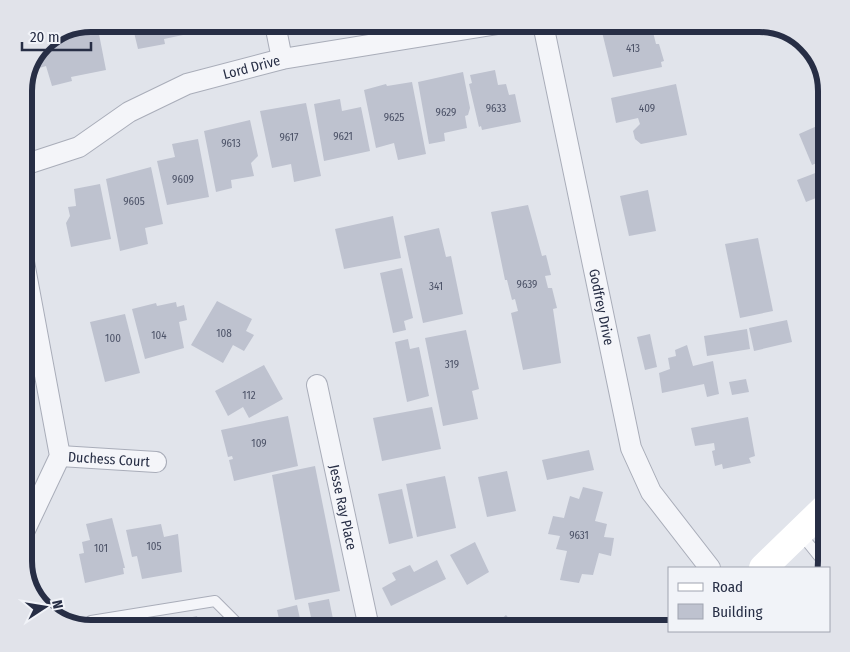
<svg xmlns="http://www.w3.org/2000/svg" width="850" height="652" font-family="'Fira Sans Condensed',sans-serif">
<rect width="100%" height="100%" fill="#e1e4eb"/>
<g fill="#bec2cf">
<path d="M132,24H181L183,35L164,39L165,44L138,49Z"/>
<path d="M186,24H225L226,26L198,33L197,29L188,32Z"/>
<path d="M635,24H639L643,29L652,28L656,44H659L664,61L661,62L662,67L613,77L602,32Z"/>
<path d="M98,29L106,70L71,77L72,81L52,86L46,66L36,69L35,64L47,41L58,36Z"/>
<path d="M495,70L498,85L506,84L509,95L515,94L521,122L482,130L481,126L479,127L469,84L472,83L470,75Z"/>
<path d="M463,72L470,108L468,115L465,116L467,128L444,133L445,141L429,144L418,82Z"/>
<path d="M412,82L426,154L398,160L394,143L376,148L364,90L386,84L387,86Z"/>
<path d="M676,84L687,135L641,144L635,139L633,131L640,124L638,118L616,123L611,98Z"/>
<path d="M340,99L342,111L361,107L370,151L324,161L314,104Z"/>
<path d="M306,103L321,176L294,182L291,164L272,168L260,111Z"/>
<path d="M250,120L258,156L251,163L254,176L231,180L232,188L216,192L204,131Z"/>
<path d="M826,122V159L812,165L799,134Z"/>
<path d="M198,139L209,197L167,205L157,161L175,157L172,144Z"/>
<path d="M151,167L163,224L145,228L148,244L120,251L106,179Z"/>
<path d="M818,172L826,194L806,202L797,180Z"/>
<path d="M100,184L111,239L71,247L66,223L70,216L68,207L76,206L74,189Z"/>
<path d="M648,190L656,231L629,236L620,196Z"/>
<path d="M528,205L542,256L546,255L551,275L545,276L548,288H552L557,308L553,309L561,363L523,370L511,313L518,311L515,299L512,300L507,280H505L491,212Z"/>
<path d="M393,216L401,258L344,269L335,229Z"/>
<path d="M439,228L446,257L451,256L463,314L423,323L404,236Z"/>
<path d="M826,232V260L817,236Z"/>
<path d="M758,238L773,311L740,318L725,244Z"/>
<path d="M402,268L413,318L404,321L406,330L393,333L380,273Z"/>
<path d="M217,301L252,319L246,331L254,335L244,351L233,345L223,363L191,345Z"/>
<path d="M176,302L177,307L184,305L187,320L179,322L184,348L145,359L132,309L156,303L157,306Z"/>
<path d="M125,314L140,373L105,382L90,322Z"/>
<path d="M787,320L792,342L754,351L749,328Z"/>
<path d="M747,329L750,349L707,356L704,336Z"/>
<path d="M466,330L479,389L472,391L478,419L443,426L425,338Z"/>
<path d="M650,334L657,367L645,370L637,337Z"/>
<path d="M408,339L410,349L419,347L429,396L407,402L395,342Z"/>
<path d="M687,345L693,366L713,361L719,394L707,397L704,384L662,393L659,373L670,369L668,358L676,356L675,350Z"/>
<path d="M264,365L283,399L249,418L243,407L228,416L215,391Z"/>
<path d="M746,379L749,392L732,395L729,382Z"/>
<path d="M432,407L441,449L382,461L373,418Z"/>
<path d="M288,416L298,466L234,481L229,460L233,459L232,456L228,457L221,430Z"/>
<path d="M748,417L755,456L749,458L751,463L723,469L722,464L715,466L712,451L715,450L714,443L695,446L691,428Z"/>
<path d="M589,450L594,470L547,480L542,460Z"/>
<path d="M315,466L340,591L295,600L272,475Z"/>
<path d="M507,471L516,511L487,517L478,477Z"/>
<path d="M445,476L456,528L417,537L406,484Z"/>
<path d="M583,487L603,492L595,521L607,524L604,537L614,538L611,556L599,553L593,575L582,574L579,583L560,580L567,551L556,549L560,536L548,534L553,516L564,518L570,496L579,499Z"/>
<path d="M402,489L413,538L389,544L378,494Z"/>
<path d="M112,518L125,568H123L124,574L85,583L79,554L84,553L82,542L90,540L86,524Z"/>
<path d="M161,524L164,537L178,534L182,572L142,579L137,556L132,557L126,530Z"/>
<path d="M475,542L489,572L467,585L450,555Z"/>
<path d="M437,560L446,579L391,606L382,588L396,580L392,573L410,565L414,572Z"/>
<path d="M329,599L334,624L313,627L308,603Z"/>
<path d="M297,605L302,628H281L277,610Z"/>
<path d="M506,615L517,628H491Z"/>
<path d="M197,616L199,628H177L175,621Z"/>
</g>
<g fill="none" stroke-linecap="round" stroke-linejoin="round">
<g stroke="#a9adb9" stroke-width="12">
<g id="service">
<path d="M800,533L825,564"/>
<path d="M91,621L215,601L242,628"/>
</g>
</g>
<g stroke="#a9adb9" stroke-width="22">
<g id="minor">
<path d="M275,24L282,59"/>
<path id="s1" d="M543,24L631,448L651,492L710,568"/>
<path id="s2" d="M24,165L79,147L129,112L187,84L282,59L498,24"/>
<path id="s3" d="M317,385L369,628"/>
<path id="s4" d="M60,456L156,462"/>
<path d="M24,532L60,456L24,262"/>
</g>
</g>
<use href="#service" stroke="#f4f5f9" stroke-width="10"/>
<use href="#minor" stroke="#f4f5f9" stroke-width="20"/>
<path stroke="#fff" stroke-width="28" d="M763,568L826,507"/>
</g>
<g text-anchor="middle" dominant-baseline="central" stroke-width="4" stroke-linejoin="round" paint-order="stroke">
<g font-size="11" fill="#4d5368">
<text x="633" y="48">413</text>
<text x="496" y="108">9633</text>
<text x="647" y="108">409</text>
<text x="446" y="112">9629</text>
<text x="394" y="117">9625</text>
<text x="343" y="136">9621</text>
<text x="289" y="137">9617</text>
<text x="231" y="143">9613</text>
<text x="183" y="179">9609</text>
<text x="134" y="201">9605</text>
<text x="527" y="284">9639</text>
<text x="436" y="286">341</text>
<text x="224" y="333">108</text>
<text x="159" y="335">104</text>
<text x="113" y="338">100</text>
<text x="452" y="364">319</text>
<text x="249" y="395">112</text>
<text x="259" y="443">109</text>
<text x="579" y="535">9631</text>
<text x="154" y="546">105</text>
<text x="101" y="548">101</text>
</g>
<g font-size="14" fill="#272e45" stroke="#f1f3f8">
<text stroke="none"><textPath href="#s2" startOffset="250">Lord Drive</textPath></text>
<text stroke="none"><textPath href="#s1" startOffset="289">Godfrey Drive</textPath></text>
<text stroke="none"><textPath href="#s4" startOffset="49">Duchess Court</textPath></text>
<text stroke="none"><textPath href="#s3" startOffset="125">Jesse Ray Place</textPath></text>
</g>
</g>
<path d="M0 0H850V652H0ZM91 32H759A59 59 0 0 1 818 91V561A59 59 0 0 1 759 620H91A59 59 0 0 1 32 561V91A59 59 0 0 1 91 32Z" fill="#e1e3ea" fill-rule="evenodd"/>
<path fill="none" stroke="#272e45" stroke-width="6" d="M91 32H759A59 59 0 0 1 818 91V561A59 59 0 0 1 759 620H91A59 59 0 0 1 32 561V91A59 59 0 0 1 91 32Z"/>
<rect x="668" y="567" width="162" height="65" fill="#f1f3f8" stroke="#a0a4b0"/>
<rect x="678" y="583" width="25" height="8" fill="#ffffff" stroke="#a0a4b0"/>
<text x="712" y="592" font-size="15" fill="#272e45">Road</text>
<rect x="678" y="604" width="25" height="15" fill="#bec2cf" stroke="#a0a4b0"/>
<text x="712" y="617" font-size="15" fill="#272e45">Building</text>
<g transform="translate(45 607) rotate(78)" stroke="#f1f3f8" stroke-width="4" paint-order="stroke">
<path d="M0-4L9 19L0 12L-9 19Z" fill="#272e45"/>
<text y="-8" font-size="14" font-weight="bold" text-anchor="middle" fill="#272e45">N</text>
</g>
<path d="M22 42v8h69v-8" fill="none" stroke="#272e45" stroke-width="2.5"/>
<text x="30" y="42" font-size="15" fill="#272e45" stroke="#f1f3f8" stroke-width="4" paint-order="stroke">20 m</text>
</svg>
